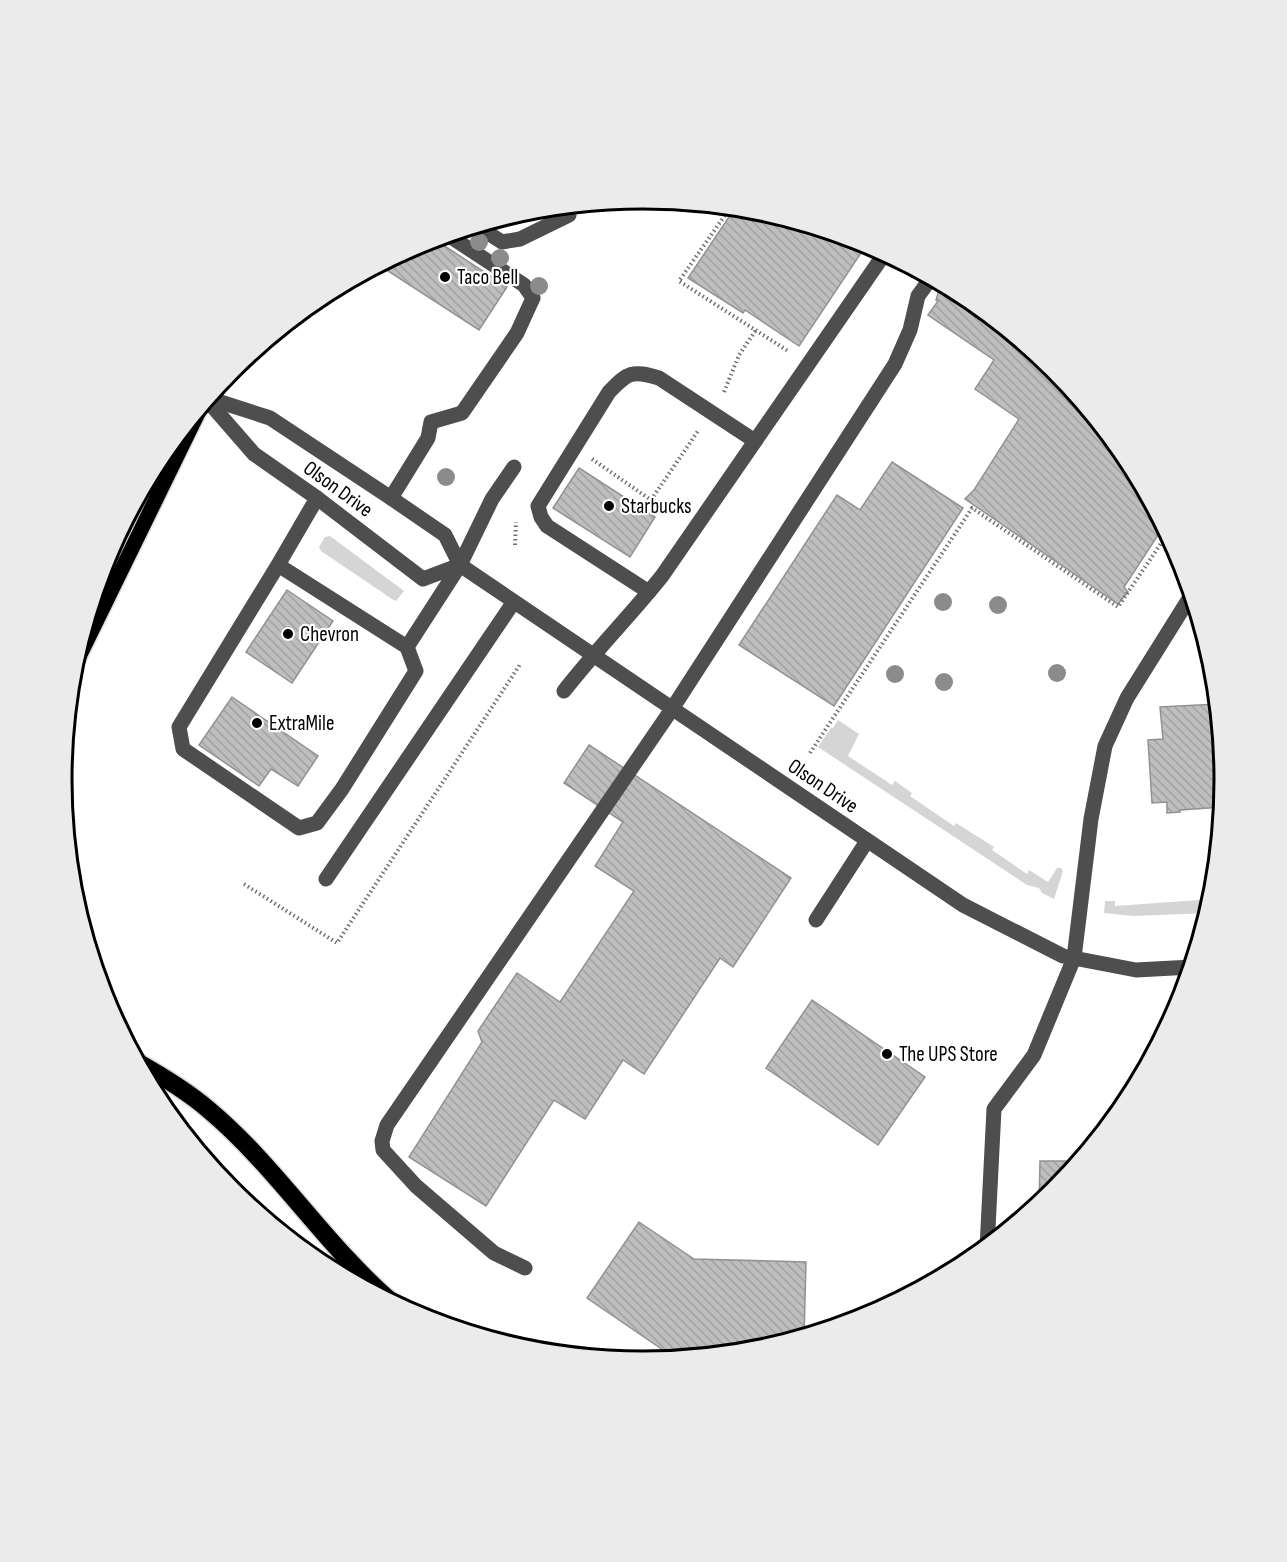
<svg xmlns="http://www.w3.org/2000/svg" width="1287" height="1562" font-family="'Sofia Sans Condensed',sans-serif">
<defs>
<pattern id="building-back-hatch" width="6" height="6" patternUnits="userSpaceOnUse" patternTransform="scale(1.5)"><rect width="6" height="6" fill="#bebebe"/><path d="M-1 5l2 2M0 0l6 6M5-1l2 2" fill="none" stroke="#a2a2a2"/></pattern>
</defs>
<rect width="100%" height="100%" fill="#fff"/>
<g fill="#d5d5d5">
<path d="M330,536L404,591L396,601L392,599L321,551L319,547L325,537Z"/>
<path d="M838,720L859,734L848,756L892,785L895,781L912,793L910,796L954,826L956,823L994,847L992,850L1027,874L1029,870L1048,882L1057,868H1061L1063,871L1054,899L1042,893L1039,888L1027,885L818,747L831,728H833Z"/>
<path d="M1213,899L1209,913L1133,916L1104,913L1105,901H1115V906Z"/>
</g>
<g fill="url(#building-back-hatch)" stroke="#929292" stroke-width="1.5">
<path d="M735,208L757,210L867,244L799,346L745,310L743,313L688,278Z"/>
<path d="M434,239L507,287L479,330L382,267L385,262L421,243Z"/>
<path d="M941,283L967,297L1055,370L1128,458L1159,517L1156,521L1164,526L1124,587L1128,592L1118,604L965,499L974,490L1019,419L975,389L994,360L928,315L938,301L936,300Z"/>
<path d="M892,462L963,508L834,706L739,645L837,495L860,510Z"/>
<path d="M579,468L655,517L630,557L553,508Z"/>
<path d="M287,590L333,621L292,683L246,652Z"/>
<path d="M232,697L318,756L298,786L271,769L259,786L199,745Z"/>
<path d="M1218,704L1225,781L1223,807L1180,810V812L1167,813V802L1152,803L1148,740L1163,739L1160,707Z"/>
<path d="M589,745L791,878L733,967L720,958L644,1074L623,1060L585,1119L554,1100L486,1206L409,1157L482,1042L478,1031L517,973L560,1002L634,891L595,866L623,822L564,783Z"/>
<path d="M812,1000L925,1077L878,1145L766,1068Z"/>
<path d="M1040,1161H1081L1055,1193L1039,1205Z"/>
<path d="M639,1222L694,1259L806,1262L804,1338L757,1352L722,1355L669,1354L587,1298Z"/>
</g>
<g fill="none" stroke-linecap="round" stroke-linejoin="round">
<g stroke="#dbdbdb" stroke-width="18">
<path id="major" d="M73,669L200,409"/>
</g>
<g stroke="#dbdbdb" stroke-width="21">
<path id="highway" d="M137,1062C162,1076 187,1091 209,1110C278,1168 326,1247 395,1305"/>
</g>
<g stroke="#707070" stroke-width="4" stroke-dasharray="1.5 3" stroke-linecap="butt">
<path d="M730,208L679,281L788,351"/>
<path d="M724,392L739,355L756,330"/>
<path d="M592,459L651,500L698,431"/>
<path d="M515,545L516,522"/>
<path d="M810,753L972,508L1118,607L1168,533"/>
<path d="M244,884L337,943L521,663"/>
</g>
<g stroke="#4e4e4e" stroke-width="15">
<path d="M477,226L502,242L520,239L569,215"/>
<path d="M208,398L270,418L391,498L445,535L460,565L963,905L1063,956L1136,970L1192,967"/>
<path d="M207,400L254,454L317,498L423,579L460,565"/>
<path d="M391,498L428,438L431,422L462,413L517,333L533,298L524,285L448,235"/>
<path d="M278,565L179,727L183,749L299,828L317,823L342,789L416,671L407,647L278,565L317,498"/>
<path d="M649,592L547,526L541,517L538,506L609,392C628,372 632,370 659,378L755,441"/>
<path d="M407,647L460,565L492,499L514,467"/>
<path d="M564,691C595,651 630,616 662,576L885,253"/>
<path d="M326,879L513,603"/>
<path d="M816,920L867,841"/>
<path d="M987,1248L994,1109L1034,1055L1074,958L1091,819L1105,746L1127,698L1192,594"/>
<path d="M525,1268L494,1253L416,1186L383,1150L382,1141L387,1125L672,709L895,364L910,330L918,296L931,278"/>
</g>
<use href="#major" stroke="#000" stroke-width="15"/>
<use href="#highway" stroke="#000" stroke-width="18"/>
</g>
<g fill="#8b8b8b">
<circle cx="479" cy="242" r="9"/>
<circle cx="500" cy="258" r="9"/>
<circle cx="539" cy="286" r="9"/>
<circle cx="446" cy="477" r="9"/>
<circle cx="943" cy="602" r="9"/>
<circle cx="998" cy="605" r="9"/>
<circle cx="1057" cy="673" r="9"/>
<circle cx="895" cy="674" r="9"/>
<circle cx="944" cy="682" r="9"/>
</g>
<g fill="#000" stroke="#fff" stroke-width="2">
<circle cx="445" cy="277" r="6"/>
<circle cx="609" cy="506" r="6"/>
<circle cx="288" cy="634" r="6"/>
<circle cx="257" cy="723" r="6"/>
<circle cx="887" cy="1054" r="6"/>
</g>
<g text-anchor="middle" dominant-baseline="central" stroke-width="4.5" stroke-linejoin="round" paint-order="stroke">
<g font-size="21" fill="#000" stroke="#fff" text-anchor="start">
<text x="457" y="277">Taco Bell</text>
<text x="621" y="506">Starbucks</text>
<text x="300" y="634">Chevron</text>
<text x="269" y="723">ExtraMile</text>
<text x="899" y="1054">The UPS Store</text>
</g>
<g font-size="21" fill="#000" stroke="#fff">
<text transform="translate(338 489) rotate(36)">Olson Drive</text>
<text transform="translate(823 786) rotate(34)">Olson Drive</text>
</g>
</g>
<path d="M0 0H1287V1562H0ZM72 780a571 571 0 1 1 1142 0a571 571 0 1 1-1142 0Z" fill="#ebebeb" fill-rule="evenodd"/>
<path fill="none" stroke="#000" stroke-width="3" d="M72 780a571 571 0 1 1 1142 0a571 571 0 1 1-1142 0Z"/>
</svg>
